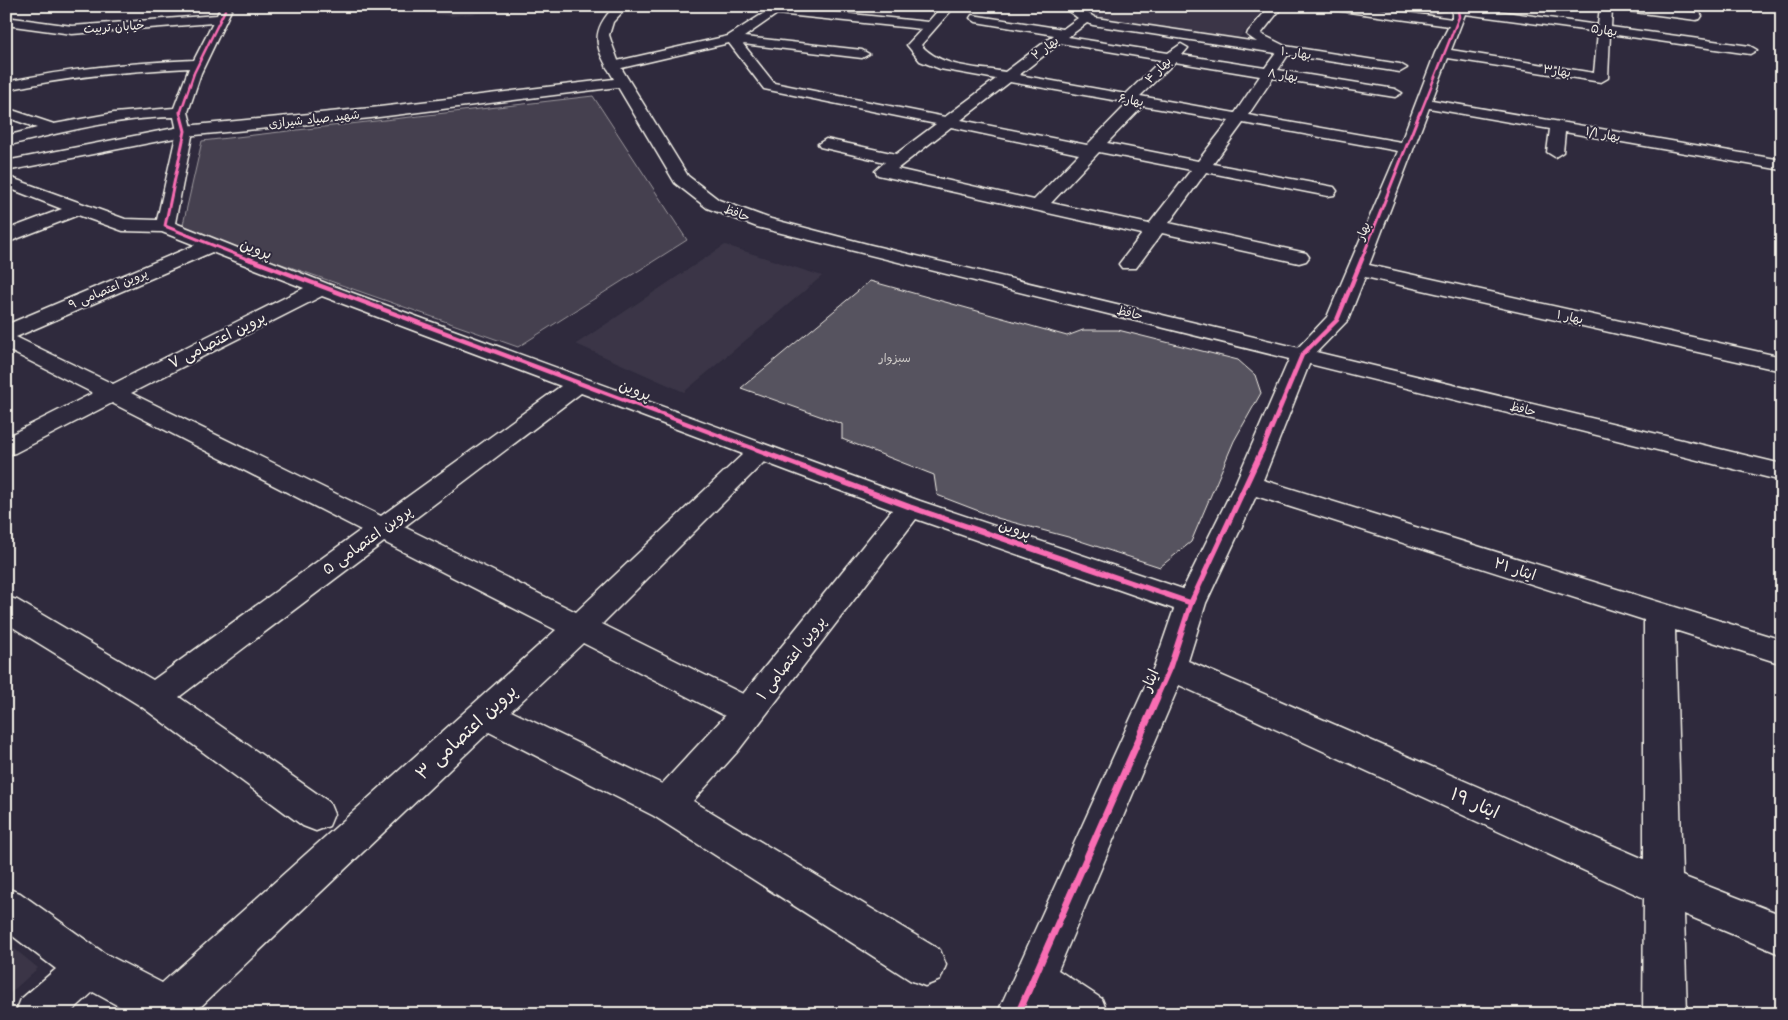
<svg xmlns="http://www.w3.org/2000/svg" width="1788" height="1020" font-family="'Shantell Sans','Playpen Sans Arabic',sans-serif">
<rect width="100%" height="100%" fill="#2f2a3d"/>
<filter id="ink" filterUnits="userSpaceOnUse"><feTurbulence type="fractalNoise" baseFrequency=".02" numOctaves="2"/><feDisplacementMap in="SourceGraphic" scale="10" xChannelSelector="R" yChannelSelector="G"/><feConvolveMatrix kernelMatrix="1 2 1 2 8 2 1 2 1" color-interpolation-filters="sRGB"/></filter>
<g filter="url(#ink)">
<g fill="#3b3647">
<path d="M430,6H548L451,16L425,13Z"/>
<path d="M1081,6H1269L1237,40L1090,17L1078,10Z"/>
<path d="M725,245L822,276L684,392L576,344Z"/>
<path d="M6,942L38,968L6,997Z"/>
</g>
<g fill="#454050" stroke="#9c989c">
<path d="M1353,6H1442L1447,11L1417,15Z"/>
<path d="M593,96L687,240L518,347L182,229L202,141Z"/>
</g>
<path fill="#56525f" stroke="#f4f1e8" d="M870,281L1067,336L1083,330H1118L1238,360L1255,375L1261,393L1234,441L1191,542L1160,567L1068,537L997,518L937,495L934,475L842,439V424L741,388Z"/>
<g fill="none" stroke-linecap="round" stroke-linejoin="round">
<g stroke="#f4f1e8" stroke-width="3">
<path id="minor" d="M221,6H233L201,73L188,112L193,131L175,223L328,284L920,501L1183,589L1235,484L1291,355L1327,317L1398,151L1243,123L1213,164L1334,187L1337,191L1334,195L1328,196L1206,172L1169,223L1306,253L1309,257L1306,261L1299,263L1162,233L1136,268H1122L1119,264L1142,234L878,175L875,171L885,162L820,147L818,144L826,139L896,154L936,124L764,89L729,43L613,70L608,69L606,66L608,63L728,36L775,6L928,22L942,6H955L921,45C941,68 977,67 1005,72L1054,35L976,22L970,18L972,15L1063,29L1078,18L1067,10L1070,6H1080V9L1096,18L1257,42L1247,35L1248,32L1270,6H1283L1261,34L1285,46L1400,64L1407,68L1400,72L1288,55L1278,70L1395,89L1402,93L1395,97L1273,78L1248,115L1401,142L1435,53L1449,26L1335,10L1329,6H1362L1452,19V11L1447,6H1464L1598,25L1600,6H1646L1700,13L1702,16L1700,19L1696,20L1612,9L1611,27L1750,46L1757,50L1750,54L1610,34L1608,78L1601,82L1448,58L1432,100L1782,160V170L1565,132L1563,152L1555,157L1547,152L1550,129L1429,108L1369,265L1782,357V371L1365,277L1348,320L1312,357L1263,480L1782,640V664L1675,630L1682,876L1782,915V955L1684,914L1687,1014H1643L1644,898L1179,685L1058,970L1102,999L1108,1014H1049L1042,1009L1040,1014H997L1154,667L1174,609L916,519L738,751L693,801L940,950L946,965L940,980L925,986L910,980L654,816L489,732L193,1014H133L93,992L69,1014H15L21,999L56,969L6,931V888L20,893L104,953L162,983L556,630L384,542L179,697L329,802L334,814L329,826L316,831L303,826L142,707L6,623V597L17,600L153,680L361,530L112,403L15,453L6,455V437L93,393L6,349V325L195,245L162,232L123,231L78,215L6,243V230L62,209L6,187V176L125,219L157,220L177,131L174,117C116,118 62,132 6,146V136L37,128L6,117V108L54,124L114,113L174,108L189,68C127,71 67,77 6,90V82C70,68 129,63 194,60L213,23L72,34L6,25V17L72,26L217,15ZM777,14L922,29L907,45L920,61L940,69L996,79L945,117L774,83L743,44L862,58L869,54L862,50L744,37ZM1465,14L1598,32L1594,73L1451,50ZM1087,23L1093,25L1276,53L1265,68L1182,55L1188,48L1181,44L1168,53L1068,37ZM1060,43L1161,60L1126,94L1019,75ZM1175,62L1260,76L1235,113L1140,96ZM1010,82L1124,102L1128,103L1087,145L961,120ZM1143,106L1229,121L1198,161L1107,143ZM951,127L1079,154L1034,200L897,169ZM1099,152L1191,170L1149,224L1051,203ZM212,252L304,288L113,384L16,337ZM322,296L561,386L381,516L131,393ZM581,393L743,454L576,612L404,527ZM764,462L892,510L743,694L602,624ZM1256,496L1644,620V859L1188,661L1206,603ZM583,643L725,716L662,784L511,711Z"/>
</g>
<g stroke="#f4f1e8" stroke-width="3">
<path id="major" d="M615,6H628L613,22L609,35L613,47L620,66L688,176L719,200L771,219L871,245L1782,464V481L757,227L707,208L675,183L618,87L371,118L185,136L6,171V161L185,126L371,108L614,79C596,49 588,33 615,6Z"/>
</g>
<use href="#minor" fill="#2f2a3d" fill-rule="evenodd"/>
<use href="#major" fill="#2f2a3d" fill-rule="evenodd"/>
<g stroke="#2f2a3d" stroke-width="4">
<g id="cycleway-far4">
<path d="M180,114L194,73L227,6"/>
<path d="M1420,114L1459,17L1458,9L1453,6"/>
</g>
</g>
<g stroke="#2f2a3d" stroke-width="5">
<g id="cycleway-far3">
<path d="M180,112L185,131L165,226L252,261"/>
<path d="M1361,261L1420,112"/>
</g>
</g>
<g stroke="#2f2a3d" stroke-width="7">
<g id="cycleway-far2">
<path d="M249,259L760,451"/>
<path d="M1262,451L1302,355L1337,320L1362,259"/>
</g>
</g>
<g stroke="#2f2a3d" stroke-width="9">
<g id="cycleway-far1">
<path d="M757,450L910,507L1191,603"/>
<path d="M1156,699L1170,667L1191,603L1262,450"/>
</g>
</g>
<g stroke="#2f2a3d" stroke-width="10">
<path id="cycleway" d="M1018,1014L1157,698"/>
</g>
<use href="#cycleway-far4" stroke="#f96db3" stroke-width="2.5"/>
<use href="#cycleway-far3" stroke="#f96db3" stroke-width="3"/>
<use href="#cycleway-far2" stroke="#f96db3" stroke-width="4.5"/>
<use href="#cycleway-far1" stroke="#f96db3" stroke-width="5.5"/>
<use href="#cycleway" stroke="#f96db3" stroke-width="7"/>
</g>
</g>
<g text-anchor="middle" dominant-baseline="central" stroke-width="4" stroke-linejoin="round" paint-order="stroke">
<g font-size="12" fill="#f4f1e8" stroke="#2f2a3d">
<text transform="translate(114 27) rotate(-4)">خیابان تربیت</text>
<text transform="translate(1604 30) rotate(8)">بهار۵</text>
<text transform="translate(1045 48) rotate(-37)">بهار ۲</text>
<text transform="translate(1296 53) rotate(8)">بهار ۱۰</text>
<text transform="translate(1158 70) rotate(-45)">بهار ۴</text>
<text transform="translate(1557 71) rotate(9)">بهار۳</text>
<text transform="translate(1283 75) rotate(9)">بهار ۸</text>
<text transform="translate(1131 100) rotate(10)">بهار۶</text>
<text transform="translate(314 119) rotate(-6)">شهید صیاد شیرازی</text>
<text transform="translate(1603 134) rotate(10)">بهار ۱/۱</text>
<text transform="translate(737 213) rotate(21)">حافظ</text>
<text transform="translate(1363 231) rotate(-68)">بهار</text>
<text transform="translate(108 289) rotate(-23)">پروین اعتصامی ۹</text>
<text transform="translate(1130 313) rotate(14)">حافظ</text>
<text transform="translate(1570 317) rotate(13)">بهار ۱</text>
<text transform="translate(1523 409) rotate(14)">حافظ</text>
</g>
<g font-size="12" fill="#ccc9c6">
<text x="895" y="358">سبزوار</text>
</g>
<g font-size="15" fill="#f4f1e8" stroke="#2f2a3d">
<text transform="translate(256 249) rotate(21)">پروین</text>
<text transform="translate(217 340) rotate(-27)">پروین اعتصامی ۷</text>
<text transform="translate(635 390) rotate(21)">پروین</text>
<text transform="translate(1015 529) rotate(19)">پروین</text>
<text transform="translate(367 540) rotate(-36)">پروین اعتصامی ۵</text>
<text transform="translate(1515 569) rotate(18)">ایثار ۲۱</text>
<text transform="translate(791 658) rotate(-52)">پروین اعتصامی ۱</text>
<text transform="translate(1150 680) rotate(-66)">ایثار</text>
</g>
<g font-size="18" fill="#f4f1e8" stroke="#2f2a3d">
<text transform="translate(466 732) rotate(-43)">پروین اعتصامی ۳</text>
<text transform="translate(1475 803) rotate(24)">ایثار ۱۹</text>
</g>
</g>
<rect width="1788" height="1020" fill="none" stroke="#2f2a3d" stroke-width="25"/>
<rect x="12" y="12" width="1763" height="995" fill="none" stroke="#f4f1e8" stroke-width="2" filter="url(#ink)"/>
</svg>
